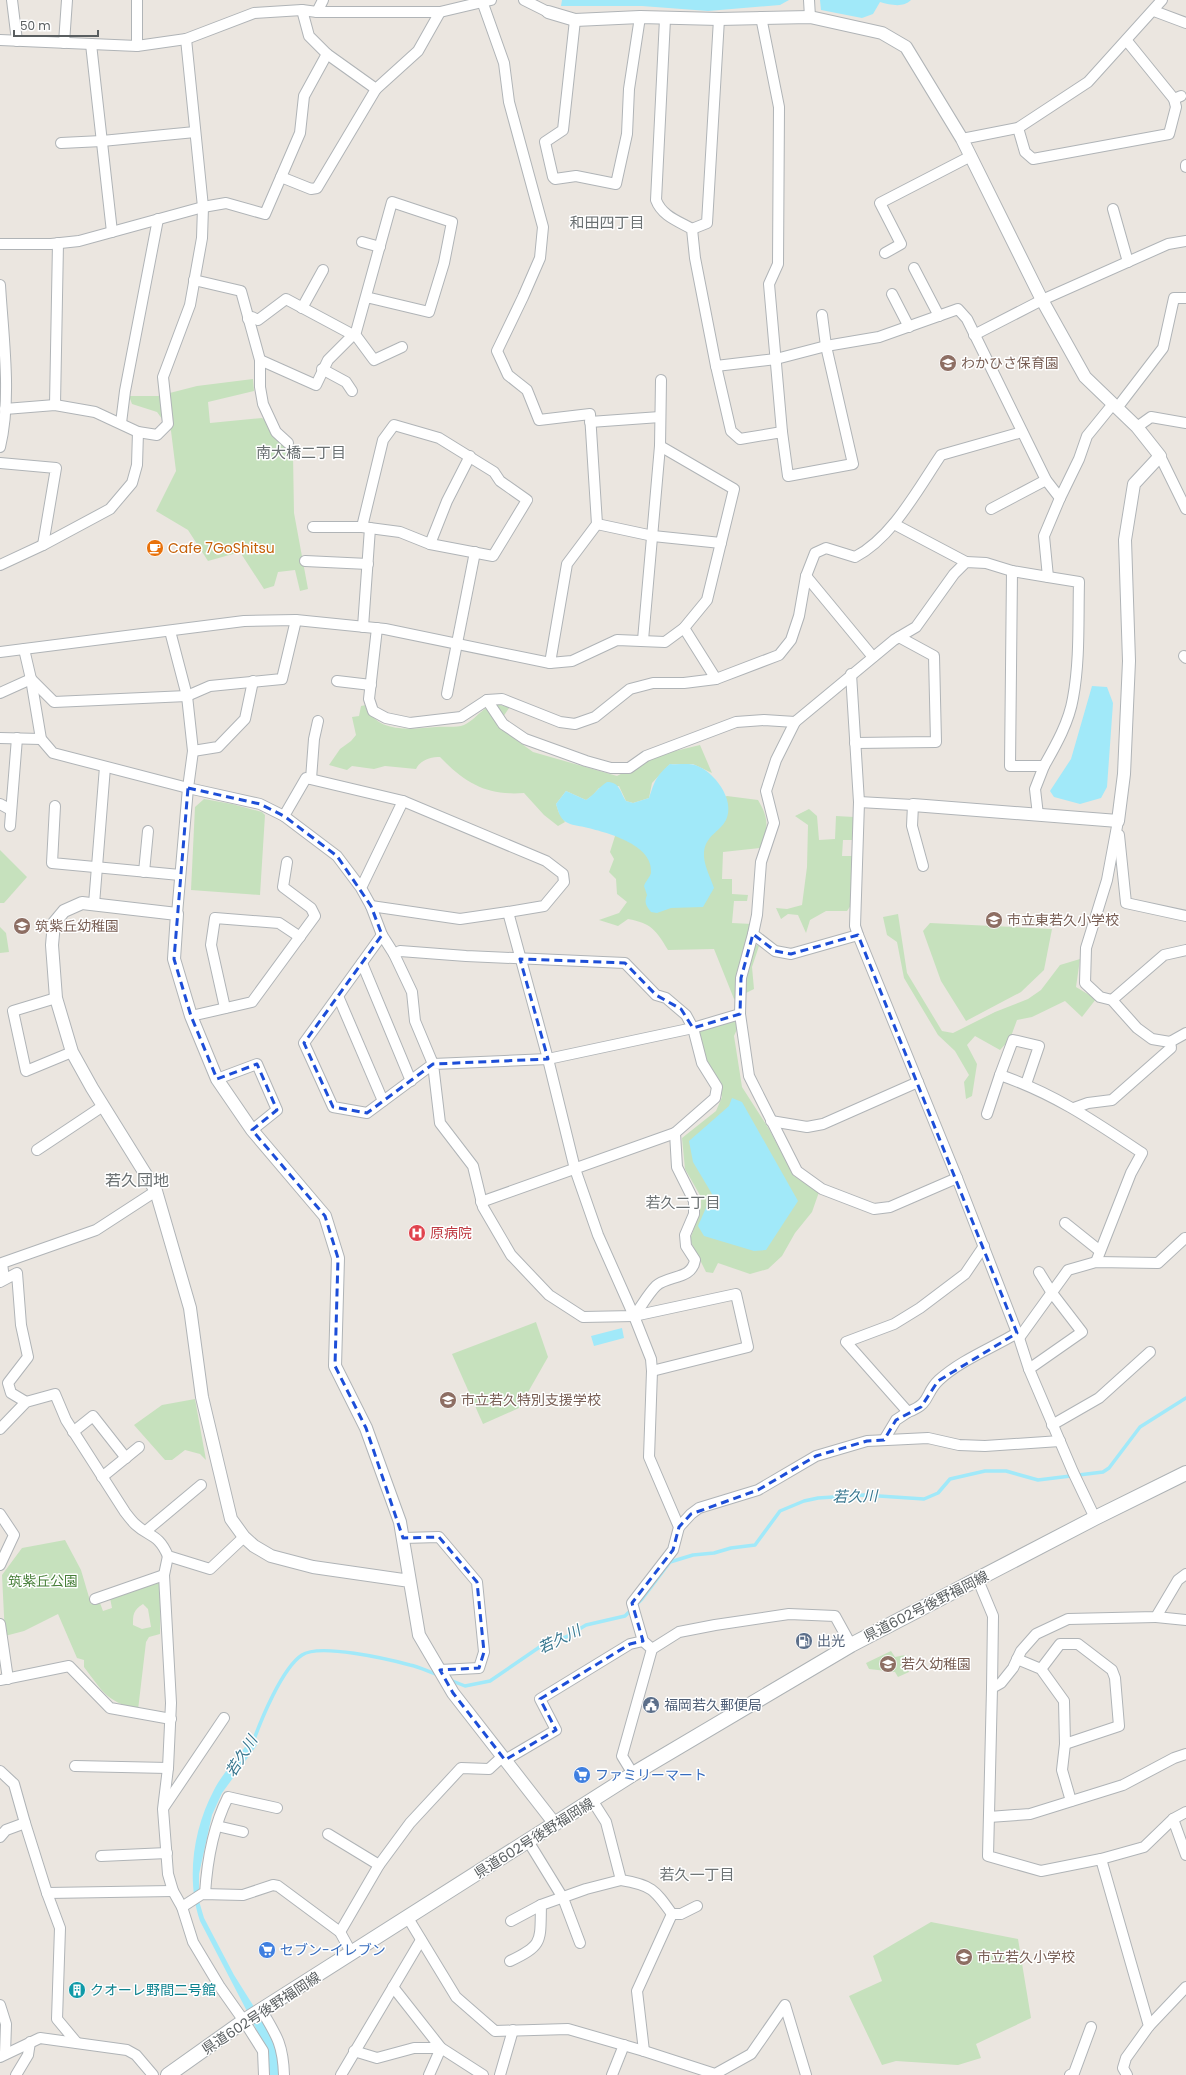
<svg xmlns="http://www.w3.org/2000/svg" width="1186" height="2075" font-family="Poppins,'Noto Sans JP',sans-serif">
<rect width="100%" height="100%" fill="#ebe6e0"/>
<g fill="#c6e1bd" fill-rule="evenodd">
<path d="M253,379L254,391L208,402L210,423L262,418L277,428L293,454L294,513L308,589L300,591L295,570L278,572L274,586L264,589L240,552L208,561L188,530L156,511L176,471L171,431L157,412L132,404L129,396H158L197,386Z"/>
<path d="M366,705C376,734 411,729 436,727C444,726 456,728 464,725C481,717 486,697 509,708L497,726L533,752L617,776L654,756L700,745L712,773L693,764H670L652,783L649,798L633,803L626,801L619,786L599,788L593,795L586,800L566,791L556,804L559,813L565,822L558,826L544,815L524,793C487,796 465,783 440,757C431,757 420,760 416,769L385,766L374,769L352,766L347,770L329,765L340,749L351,741L356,735L352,717L359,716L361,706Z"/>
<path d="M727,796L758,800C769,818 769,829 760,848L723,852L722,879H732V894L748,895L747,901H734L732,923L752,924L746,940L759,946L752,967L754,989L734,999L714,949L668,950C656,930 651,923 628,919L618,926L599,920L619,913L627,902L617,894L616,879L609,872L614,859L610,852L615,836Z"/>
<path d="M204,799L232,804L262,812L265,815L260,895L191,890L195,807Z"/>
<path d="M809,809L817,816L819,840L835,839L836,816L854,817L852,840H843L842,856H853L851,905L847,911H826L810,920L806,933L798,915L788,914L781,919L776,908L787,909L802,905L807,867L808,825L795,816Z"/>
<path d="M0,850L27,877L4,903H0Z"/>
<path d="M898,914L907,973L942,1031L953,1033L995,1012L1028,999L1041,990L1060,965L1080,959L1076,987L1096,999L1082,1017L1065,1001L1032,1017L1017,1020L1010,1039L1000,1050L975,1036L967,1045L977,1064L972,1096L966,1099L964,1082L969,1075L955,1051L938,1035L904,978L897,942L887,935L883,917Z"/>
<path d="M930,923L1052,929L1044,970L1021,992L966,1021L941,981L923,931Z"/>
<path d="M0,927L6,933L9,952L0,953Z"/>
<path d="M734,1020L738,1027L734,1036L742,1087L769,1129L794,1176L819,1192L812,1212L795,1233L782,1256L768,1269L750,1274L718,1263L713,1273L706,1272L690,1240L701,1207V1197L685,1169L682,1138L716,1111L722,1097L715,1078L704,1063L698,1031Z"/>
<path d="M536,1322L548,1357L519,1408L483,1424L452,1354Z"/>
<path d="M195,1399L206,1460L200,1454L185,1450L172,1460H165L134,1425L162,1405Z"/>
<path d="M65,1540L81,1570L91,1604L100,1603L103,1611L112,1608L110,1598L155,1581L161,1583L160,1634L149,1637L146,1642L138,1710C105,1700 104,1693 84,1667V1660L77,1658L58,1614L24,1631L5,1636L2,1575L22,1548ZM143,1604L148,1609L151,1627L142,1629L133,1625C133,1615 133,1610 143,1604Z"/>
<path d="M891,1651L895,1657L905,1655L909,1672L898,1677L895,1672L869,1669L866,1663Z"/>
<path d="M931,1922L1018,1939L1031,2018L976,2044L981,2058L958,2065L896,2061L882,2065L849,1996L882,1981L873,1956Z"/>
</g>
<g fill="#a1e9f9">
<path d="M562,0H789L780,5L708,11L642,6H561Z"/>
<path d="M820,0H911C903,8 891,5 880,2L873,14L862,18L821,10Z"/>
<path d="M1092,686L1107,687L1113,703L1107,787L1101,798L1080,804L1054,797L1050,791L1071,759Z"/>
<path d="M670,764C678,765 688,763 695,765C714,771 736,800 726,820C719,833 706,835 704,852C703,864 710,876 714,888L703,907L671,908L657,913L651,912C646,906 644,902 647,895L644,886C645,882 650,877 651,873C654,844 605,832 584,827C579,826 571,825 566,822C560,819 558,810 556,804L566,791L586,800C594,795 599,787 607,782C620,782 620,792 626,801L633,803L649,798C655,781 655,777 670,764Z"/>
<path d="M732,1098L742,1102L798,1201L766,1250L754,1251L704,1236L698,1226L712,1194L693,1162L689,1141L729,1106Z"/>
<path d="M622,1328L624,1338L594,1346L591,1336Z"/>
<path d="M250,1740L257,1745L222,1793L212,1815L199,1874V1901L204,1918L234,1975L275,2040L280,2075H267L264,2044L200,1921C186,1880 193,1829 214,1790C222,1774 239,1756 250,1740Z"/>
</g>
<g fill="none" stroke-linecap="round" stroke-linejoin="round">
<g stroke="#a1e9f9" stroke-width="3.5">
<path d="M450,1680L465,1686L490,1681L544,1644L566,1637L586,1625L625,1616L642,1599L670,1562L693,1555L714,1553L731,1548L755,1545L780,1511L804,1501L818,1498L864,1495L924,1499L938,1493L950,1479L985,1471H1006L1038,1480L1103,1472L1109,1468L1140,1427L1186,1398"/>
<path d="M253,1742C261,1720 282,1668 302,1655C319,1643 388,1659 410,1665C420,1667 429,1672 439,1675"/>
</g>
<g stroke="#b0b4b7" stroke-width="12">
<g id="minor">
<path d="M12,0L17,41"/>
<path d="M137,0V46"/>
<path d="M524,0L548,12"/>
<path d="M809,0L810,17"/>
<path d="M482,1L504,63L509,102L543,227L540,258L523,297L497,351L508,375L527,390L539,420L590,414L597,524L567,564L550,663"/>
<path d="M1154,11L1186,23"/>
<path d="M317,12L323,0"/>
<path d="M761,17L779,107L778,264L769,284L782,432"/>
<path d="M665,19L656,200C662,216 678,221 692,229L695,258L716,366L776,359L826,346L879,337L958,309L967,319L1046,480L1060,498L1079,459L1087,436L1113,404"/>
<path d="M575,20L563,130L545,142L553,177L555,179L576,176L616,184L627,134L629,89L640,17"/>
<path d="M0,40L137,46L186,39L254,13L302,10L317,12H440L491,0"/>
<path d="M1127,41L1174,99L1181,96"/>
<path d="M64,43L67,0"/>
<path d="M91,44L112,232"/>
<path d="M327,54L376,89L418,51L440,12"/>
<path d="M1018,128L1025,152L1033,159L1169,134L1176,107L1174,99"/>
<path d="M962,139L1018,128L1088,82L1162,0"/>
<path d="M61,143L102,141L195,132"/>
<path d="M1186,165V167"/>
<path d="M281,177L311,189L317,188L376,89"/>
<path d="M1113,209L1128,262"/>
<path d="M692,229L707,223L719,19"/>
<path d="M362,242L380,247"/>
<path d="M0,244H51L79,241L203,207L226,203L265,214L300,133L304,96L327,54L309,36L302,10"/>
<path d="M885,253L901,244L880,203L971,156"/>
<path d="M914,268L939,316"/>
<path d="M194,280L241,291L260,360V387L263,404L276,432L288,443"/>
<path d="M0,285C3,336 12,398 0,447"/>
<path d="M892,294L909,327"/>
<path d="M302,308L323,270"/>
<path d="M248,319L252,317L258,320L286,299L357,337L374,360L402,347"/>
<path d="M974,335L1042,300L1168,244L1186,241"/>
<path d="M260,360L316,385L328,360L356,332L392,202L452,222L444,263L429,312L366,297"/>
<path d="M716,366L731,431L740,439L782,432L788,476L853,464L826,346L822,315"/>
<path d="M322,369L346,382L352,391"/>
<path d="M55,405L58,243"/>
<path d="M1117,408L1163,348L1174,298H1186"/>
<path d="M5,409L55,405L95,412L138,432L157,435L168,424L163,377L190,305L202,238L203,207L186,39"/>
<path d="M590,422L660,417"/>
<path d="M121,423L125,391L158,219"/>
<path d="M1137,427L1151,417L1186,423"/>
<path d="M1160,456L1186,509"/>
<path d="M0,463L56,468L43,545"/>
<path d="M991,509L1046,480"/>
<path d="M597,524L653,536L721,543"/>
<path d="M894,524L966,562"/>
<path d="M313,527H362L400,532L430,544L447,501L470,456"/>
<path d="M362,527L383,440L394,425L439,438L494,472L500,481L527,500L493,556L430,544"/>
<path d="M305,561L368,564"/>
<path d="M0,565L43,545L110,509L132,483L137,465L138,432"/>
<path d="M1012,571L1048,577L1044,536L1060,498"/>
<path d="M806,576L873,657"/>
<path d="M363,627L370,528"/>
<path d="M377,628L369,699L373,711L386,718L410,723L461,717L487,700L502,699L560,722L575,724L595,717L630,689L653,683H684L716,679L684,628"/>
<path d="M170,631L187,696L193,751L188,788L260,804L284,816"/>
<path d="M643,640L660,446L661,380"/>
<path d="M24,649L31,679L41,739L53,753L188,788L177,914"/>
<path d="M0,652L244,621L296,620L385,629L550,663L572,661L617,640L665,642L684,628L707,600L734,489L660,446"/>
<path d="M1184,656L1186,658"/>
<path d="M851,674L859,802L855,926L858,935L957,1178L1019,1338L1029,1369L1073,1472L1095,1518"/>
<path d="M716,679L779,655L791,640L799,616L806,576L815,553L826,548L855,557C892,538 918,489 941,455L1022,432"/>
<path d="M337,681L371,685"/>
<path d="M0,693L31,679L54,702L187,696L210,686L282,679L296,620"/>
<path d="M447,694L475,552"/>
<path d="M487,700L503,724L525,739L586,761L611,768H629L646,756L736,722L764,720L795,722L894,640L916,627L954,574L966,562L986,563L1012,571L1010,766H1044L1035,789L1038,815"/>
<path d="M795,722L776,760L766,791L774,823L761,862L757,915L753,934L775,951L791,954L858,935"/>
<path d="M0,738L41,739"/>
<path d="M855,743L936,742L934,656L899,637"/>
<path d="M193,751L218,747L245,719L253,681"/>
<path d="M1044,766C1056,745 1069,722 1073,698C1080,660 1078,620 1079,582L1048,577"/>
<path d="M311,779L314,739L318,721"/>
<path d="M403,801L546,861L563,874L564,882L544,906L508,912"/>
<path d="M859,802L913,805L912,826L923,866"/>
<path d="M0,804L11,810"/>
<path d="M55,806L52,863L180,875"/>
<path d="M1118,821L1107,880L1086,948L1085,983L1100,997L1112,1000L1137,1028L1152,1039L1170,1042L1186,1033"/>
<path d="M10,826L17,738"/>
<path d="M1119,835L1126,903L1186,916"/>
<path d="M144,872L148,831"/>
<path d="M361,888L337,856L284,816L306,778L403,801L361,888L371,906"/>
<path d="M94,904L105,767"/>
<path d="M753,934L741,978L740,1014L749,1076L797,1171L822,1189L874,1209L890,1207L957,1178"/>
<path d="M382,935L371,906L460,919L508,912L548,1059L693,1028L740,1014"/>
<path d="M394,954L400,951L466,956L625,963L656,995L666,998L686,1015L693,1028L702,1063L717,1087L715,1098L675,1133L677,1167L694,1201V1214L685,1235L686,1246L695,1260C692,1280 668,1275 656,1286C648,1294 641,1307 634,1316L651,1359L652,1371L649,1457L679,1527L673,1550L632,1603L643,1641L652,1649L622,1756L633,1774"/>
<path d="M362,963L411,1081"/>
<path d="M338,996L383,1101"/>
<path d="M56,998L13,1011L26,1071L72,1052"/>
<path d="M1112,1000L1164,955L1186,950"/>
<path d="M225,1008L211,945L215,918L279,923L300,937"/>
<path d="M191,1016L252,1002L315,916L311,908L283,887L287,862"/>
<path d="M433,1064L548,1059L575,1169L598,1235L634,1316L583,1317L549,1295L511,1255L483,1207L473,1166L440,1123L433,1064L415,1021L412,992L394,954L382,935L304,1043L333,1107L367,1113L433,1064"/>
<path d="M1000,1075L1013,1040L1039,1046L1026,1084"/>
<path d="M217,1079L257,1064L277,1110L252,1130"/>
<path d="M1074,1108L1088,1103L1112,1100L1171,1048L1170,1042"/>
<path d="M987,1114L1000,1075C1055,1094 1094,1121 1142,1153L1131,1173L1096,1262"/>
<path d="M771,1121L807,1127L823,1124L918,1082"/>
<path d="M37,1150L103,1106"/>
<path d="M481,1202L675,1133"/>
<path d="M1065,1223L1100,1251"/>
<path d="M984,1246L965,1274L920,1308L894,1324L846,1342L908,1412C932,1403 924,1394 939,1380C961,1360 992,1348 1017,1333"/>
<path d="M4,1279L2,1263L96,1230L156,1191"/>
<path d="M0,1282L17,1273L21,1325L28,1357L8,1383L11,1393L26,1402"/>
<path d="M634,1316L736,1294L748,1347L652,1371"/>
<path d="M1019,1338L1068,1270L1096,1262L1158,1263L1185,1238"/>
<path d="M1029,1369L1082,1332L1052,1293L1039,1272"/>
<path d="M1052,1425L1099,1398L1150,1352"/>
<path d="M0,1429L26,1402L55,1394L66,1420L125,1512C128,1516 131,1520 135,1524C150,1538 158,1533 168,1556L210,1569L244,1537"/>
<path d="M73,1432L93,1416L126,1458"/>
<path d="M884,1440L896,1420L908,1412"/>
<path d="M102,1477L139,1447"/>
<path d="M0,1514L14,1535L0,1565"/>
<path d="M679,1527L691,1514L699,1508L758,1490L816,1456L867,1441L928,1438L959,1445L985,1446L1060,1441"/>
<path d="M146,1531L201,1485"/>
<path d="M403,1538L439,1537L477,1582L484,1652L479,1668L440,1670"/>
<path d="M168,1556L164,1575L171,1703L168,1768L163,1809L168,1874L173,1891L182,1907L193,1942L220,1987L244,2021L263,2051L264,2075"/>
<path d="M978,1580L993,1616L992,1688"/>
<path d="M95,1599L164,1575"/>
<path d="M1156,1617L1186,1620"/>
<path d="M0,1624L8,1679"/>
<path d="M652,1649L679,1632L715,1625L789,1614L835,1616L851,1645"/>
<path d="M1017,1659L1041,1669L1060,1644H1078L1112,1670L1115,1678L1119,1726L1065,1744L1064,1701L1041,1669"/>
<path d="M0,1680L69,1666L110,1708L171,1719"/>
<path d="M1065,1744L1062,1770L1071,1801"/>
<path d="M505,1760L556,1730L540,1699L630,1644L643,1641"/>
<path d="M75,1766L168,1768"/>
<path d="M0,1771L14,1784L25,1823L6,1830L0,1837"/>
<path d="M592,1800L606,1822L621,1880C652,1885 655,1890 672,1914"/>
<path d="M164,1807L224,1718"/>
<path d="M989,1817L1030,1814L1123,1785L1174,1758L1186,1754"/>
<path d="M1173,1819L1186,1855"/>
<path d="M25,1823L47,1893L173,1891"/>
<path d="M217,1826L243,1832"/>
<path d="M328,1834L379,1865"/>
<path d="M528,1841L563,1898L580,1943"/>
<path d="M101,1856L167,1853"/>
<path d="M1101,1859L1144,1847L1173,1819L1186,1812"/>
<path d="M47,1893L60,1928L57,2019L77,2043"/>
<path d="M205,1894C207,1861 213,1827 228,1797L277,1808"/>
<path d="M182,1907L202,1894L243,1895L273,1885L278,1886L340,1932L352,1954"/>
<path d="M408,1918L456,1997L495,2031L568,2029L644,2051L715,2074L751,2054L785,2005L806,2075"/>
<path d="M511,1921L541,1905"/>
<path d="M340,1932L379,1865L410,1823L461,1768L489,1769L502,1757"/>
<path d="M510,1961C544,1945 540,1941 541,1905L586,1889L621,1880"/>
<path d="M393,1987L441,2048L483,2075"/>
<path d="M0,2005L6,2024L5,2054"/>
<path d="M262,2011C277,2036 283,2045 284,2075"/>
<path d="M1149,2026L1186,1987"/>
<path d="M354,2051L377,2058L414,2048H441L429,2075"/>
<path d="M644,2051L637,1991L672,1914H681L697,1906"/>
<path d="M0,2057L40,2038L127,2050L136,2055L153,2075"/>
<path d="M16,2075L28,2055L30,2042"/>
<path d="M341,2075L421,1940"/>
<path d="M500,2075L513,2030"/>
<path d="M612,2075L624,2045"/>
<path d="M1070,2075L1074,2073L1091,2027"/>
<path d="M1127,2075L1123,2068L1126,2058L1149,2026L1101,1859L1041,1871L988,1856L992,1688L1001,1683L1013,1668L1021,1651L1036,1634L1068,1619L1156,1617L1178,1580L1186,1574"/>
</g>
</g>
<g stroke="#b0b4b7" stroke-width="14">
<g id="tertiary">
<path d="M548,12L575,20L640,17L719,19L810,17L882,33L906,47L962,139L1042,300L1085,377L1137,427L1160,456L1134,484L1125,540L1129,661L1124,774L1118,821L913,805"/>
<path d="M410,1581L313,1567L271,1556L254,1546L244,1537L231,1519L202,1397L190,1308L156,1191L92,1088L72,1052L56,998L52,945L54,923L64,911L82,903L177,914L174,959L191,1016L217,1079L252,1130L325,1216L338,1258L335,1366L366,1428L400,1522L419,1635L453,1693L555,1824"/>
</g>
</g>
<g stroke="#adb2b5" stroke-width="16">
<path id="secondary" d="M168,2075L244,2021L633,1774L851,1645L1095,1518L1186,1473"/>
</g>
<use href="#minor" stroke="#fff" stroke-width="10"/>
<use href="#tertiary" stroke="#fff" stroke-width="12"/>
<use href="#secondary" stroke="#fff" stroke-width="14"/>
</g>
<path fill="none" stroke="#1d4ed8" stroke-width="3" stroke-dasharray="8 5" stroke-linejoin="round" d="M188,788L260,804L284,816L337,856L371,906L382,935L304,1043L333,1107L367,1113L433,1064L548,1059L520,959L625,963L656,995L681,1009L693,1028L740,1014L741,978L753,934L775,951L791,954L858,935L1017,1333L938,1381L921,1407L896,1420L884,1440L867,1441L816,1456L758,1490L691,1514L679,1527L673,1550L632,1603L643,1641L630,1644L540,1699L556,1730L505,1760L453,1693L440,1670L479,1668L484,1652L477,1582L439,1537L403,1538L366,1428L335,1366L338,1258L325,1216L252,1130L277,1110L257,1064L217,1079L191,1016L174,959Z"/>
<defs>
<g id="school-disc" transform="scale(0.9)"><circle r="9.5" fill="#8d6e63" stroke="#fff"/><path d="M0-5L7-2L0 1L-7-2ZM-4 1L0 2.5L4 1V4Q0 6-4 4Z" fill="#fff"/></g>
<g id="cafe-disc" transform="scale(0.9)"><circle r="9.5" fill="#e8710a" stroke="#fff"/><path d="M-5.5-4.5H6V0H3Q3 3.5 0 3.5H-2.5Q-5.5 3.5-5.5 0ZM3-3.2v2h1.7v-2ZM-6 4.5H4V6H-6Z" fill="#fff"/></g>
<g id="hospital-disc" transform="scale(0.9)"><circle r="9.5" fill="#e0444e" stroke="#fff"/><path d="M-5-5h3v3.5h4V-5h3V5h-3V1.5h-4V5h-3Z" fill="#fff"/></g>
<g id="fuel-disc" transform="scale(0.9)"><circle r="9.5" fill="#5c6f8a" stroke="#fff"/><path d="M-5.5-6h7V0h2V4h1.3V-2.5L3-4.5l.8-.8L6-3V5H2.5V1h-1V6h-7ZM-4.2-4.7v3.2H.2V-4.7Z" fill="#fff"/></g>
<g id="civic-disc" transform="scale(0.9)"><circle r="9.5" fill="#5c6f8a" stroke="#fff"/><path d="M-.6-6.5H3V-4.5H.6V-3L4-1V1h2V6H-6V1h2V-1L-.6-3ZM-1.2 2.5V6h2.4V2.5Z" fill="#fff"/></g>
<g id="supermarket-disc" transform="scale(0.9)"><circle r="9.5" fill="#3f7fe0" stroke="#fff"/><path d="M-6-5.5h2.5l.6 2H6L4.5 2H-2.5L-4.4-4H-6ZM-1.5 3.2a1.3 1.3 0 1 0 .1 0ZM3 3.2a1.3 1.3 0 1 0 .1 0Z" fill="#fff"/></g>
<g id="building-disc" transform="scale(0.9)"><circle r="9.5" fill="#0f9aa8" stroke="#fff"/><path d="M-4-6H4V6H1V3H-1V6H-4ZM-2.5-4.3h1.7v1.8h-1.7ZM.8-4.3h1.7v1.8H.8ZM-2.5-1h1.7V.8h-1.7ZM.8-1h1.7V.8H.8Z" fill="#fff"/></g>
</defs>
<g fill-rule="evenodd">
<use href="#school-disc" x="948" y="363"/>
<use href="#cafe-disc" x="155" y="548"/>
<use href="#school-disc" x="994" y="920"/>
<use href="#school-disc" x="22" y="926"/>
<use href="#hospital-disc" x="417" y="1233"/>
<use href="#school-disc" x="448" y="1400"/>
<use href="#fuel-disc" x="804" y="1641"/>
<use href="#school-disc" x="888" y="1664"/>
<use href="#civic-disc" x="651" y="1705"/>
<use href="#supermarket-disc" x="582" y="1775"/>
<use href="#supermarket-disc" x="267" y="1950"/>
<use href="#school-disc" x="964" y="1957"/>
<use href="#building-disc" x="77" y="1990"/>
</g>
<g text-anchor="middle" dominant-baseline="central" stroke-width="3" stroke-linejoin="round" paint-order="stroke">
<g font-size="14" fill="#785e54" stroke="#fff" text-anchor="start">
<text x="961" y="363">わかひさ保育園</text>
<text x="1007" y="920">市立東若久小学校</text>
<text x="35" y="926">筑紫丘幼稚園</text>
<text x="461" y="1400">市立若久特別支援学校</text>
<text x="901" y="1664">若久幼稚園</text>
<text x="977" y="1957">市立若久小学校</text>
</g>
<g font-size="14" fill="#c56008" stroke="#fff" text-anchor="start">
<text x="168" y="548">Cafe 7GoShitsu</text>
</g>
<g font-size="14" fill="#be3a42" stroke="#fff" text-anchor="start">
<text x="430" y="1233">原病院</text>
</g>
<g font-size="14" fill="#477f39" stroke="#fff">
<text x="43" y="1581">筑紫丘公園</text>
</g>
<g font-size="14" fill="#595e60" stroke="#fff">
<text transform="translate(926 1606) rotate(-27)">県道602号後野福岡線</text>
<text transform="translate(534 1838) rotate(-32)">県道602号後野福岡線</text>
<text transform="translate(261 2013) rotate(-33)">県道602号後野福岡線</text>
</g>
<g font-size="14" fill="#4e5e75" stroke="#fff" text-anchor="start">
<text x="817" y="1641">出光</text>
<text x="664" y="1705">福岡若久郵便局</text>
</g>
<g font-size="14" fill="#366cbe" stroke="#fff" text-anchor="start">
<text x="595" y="1775">ファミリーマート</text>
<text x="280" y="1950">セブン-イレブン</text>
</g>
<g font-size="14" fill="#0d838f" stroke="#fff" text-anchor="start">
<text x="90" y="1990">クオーレ野間二号館</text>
</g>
<g font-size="15" fill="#6a7072" stroke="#fff">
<text x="607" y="222">和田四丁目</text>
<text x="301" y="452">南大橋二丁目</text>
<text x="683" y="1202">若久二丁目</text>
<text x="697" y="1874">若久一丁目</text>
</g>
<g font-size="15" font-style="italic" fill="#3a7890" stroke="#fff">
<text transform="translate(855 1496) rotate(-1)">若久川</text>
<text transform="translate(559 1639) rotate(-26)">若久川</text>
<text transform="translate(241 1756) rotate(-58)">若久川</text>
</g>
<g font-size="16" fill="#6a7072" stroke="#fff">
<text x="137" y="1180">若久団地</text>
</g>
</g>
<path d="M14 30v6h84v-6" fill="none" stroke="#595e60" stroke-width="2"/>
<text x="20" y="30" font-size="12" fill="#595e60" stroke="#ffffff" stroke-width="3" paint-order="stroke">50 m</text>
</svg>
